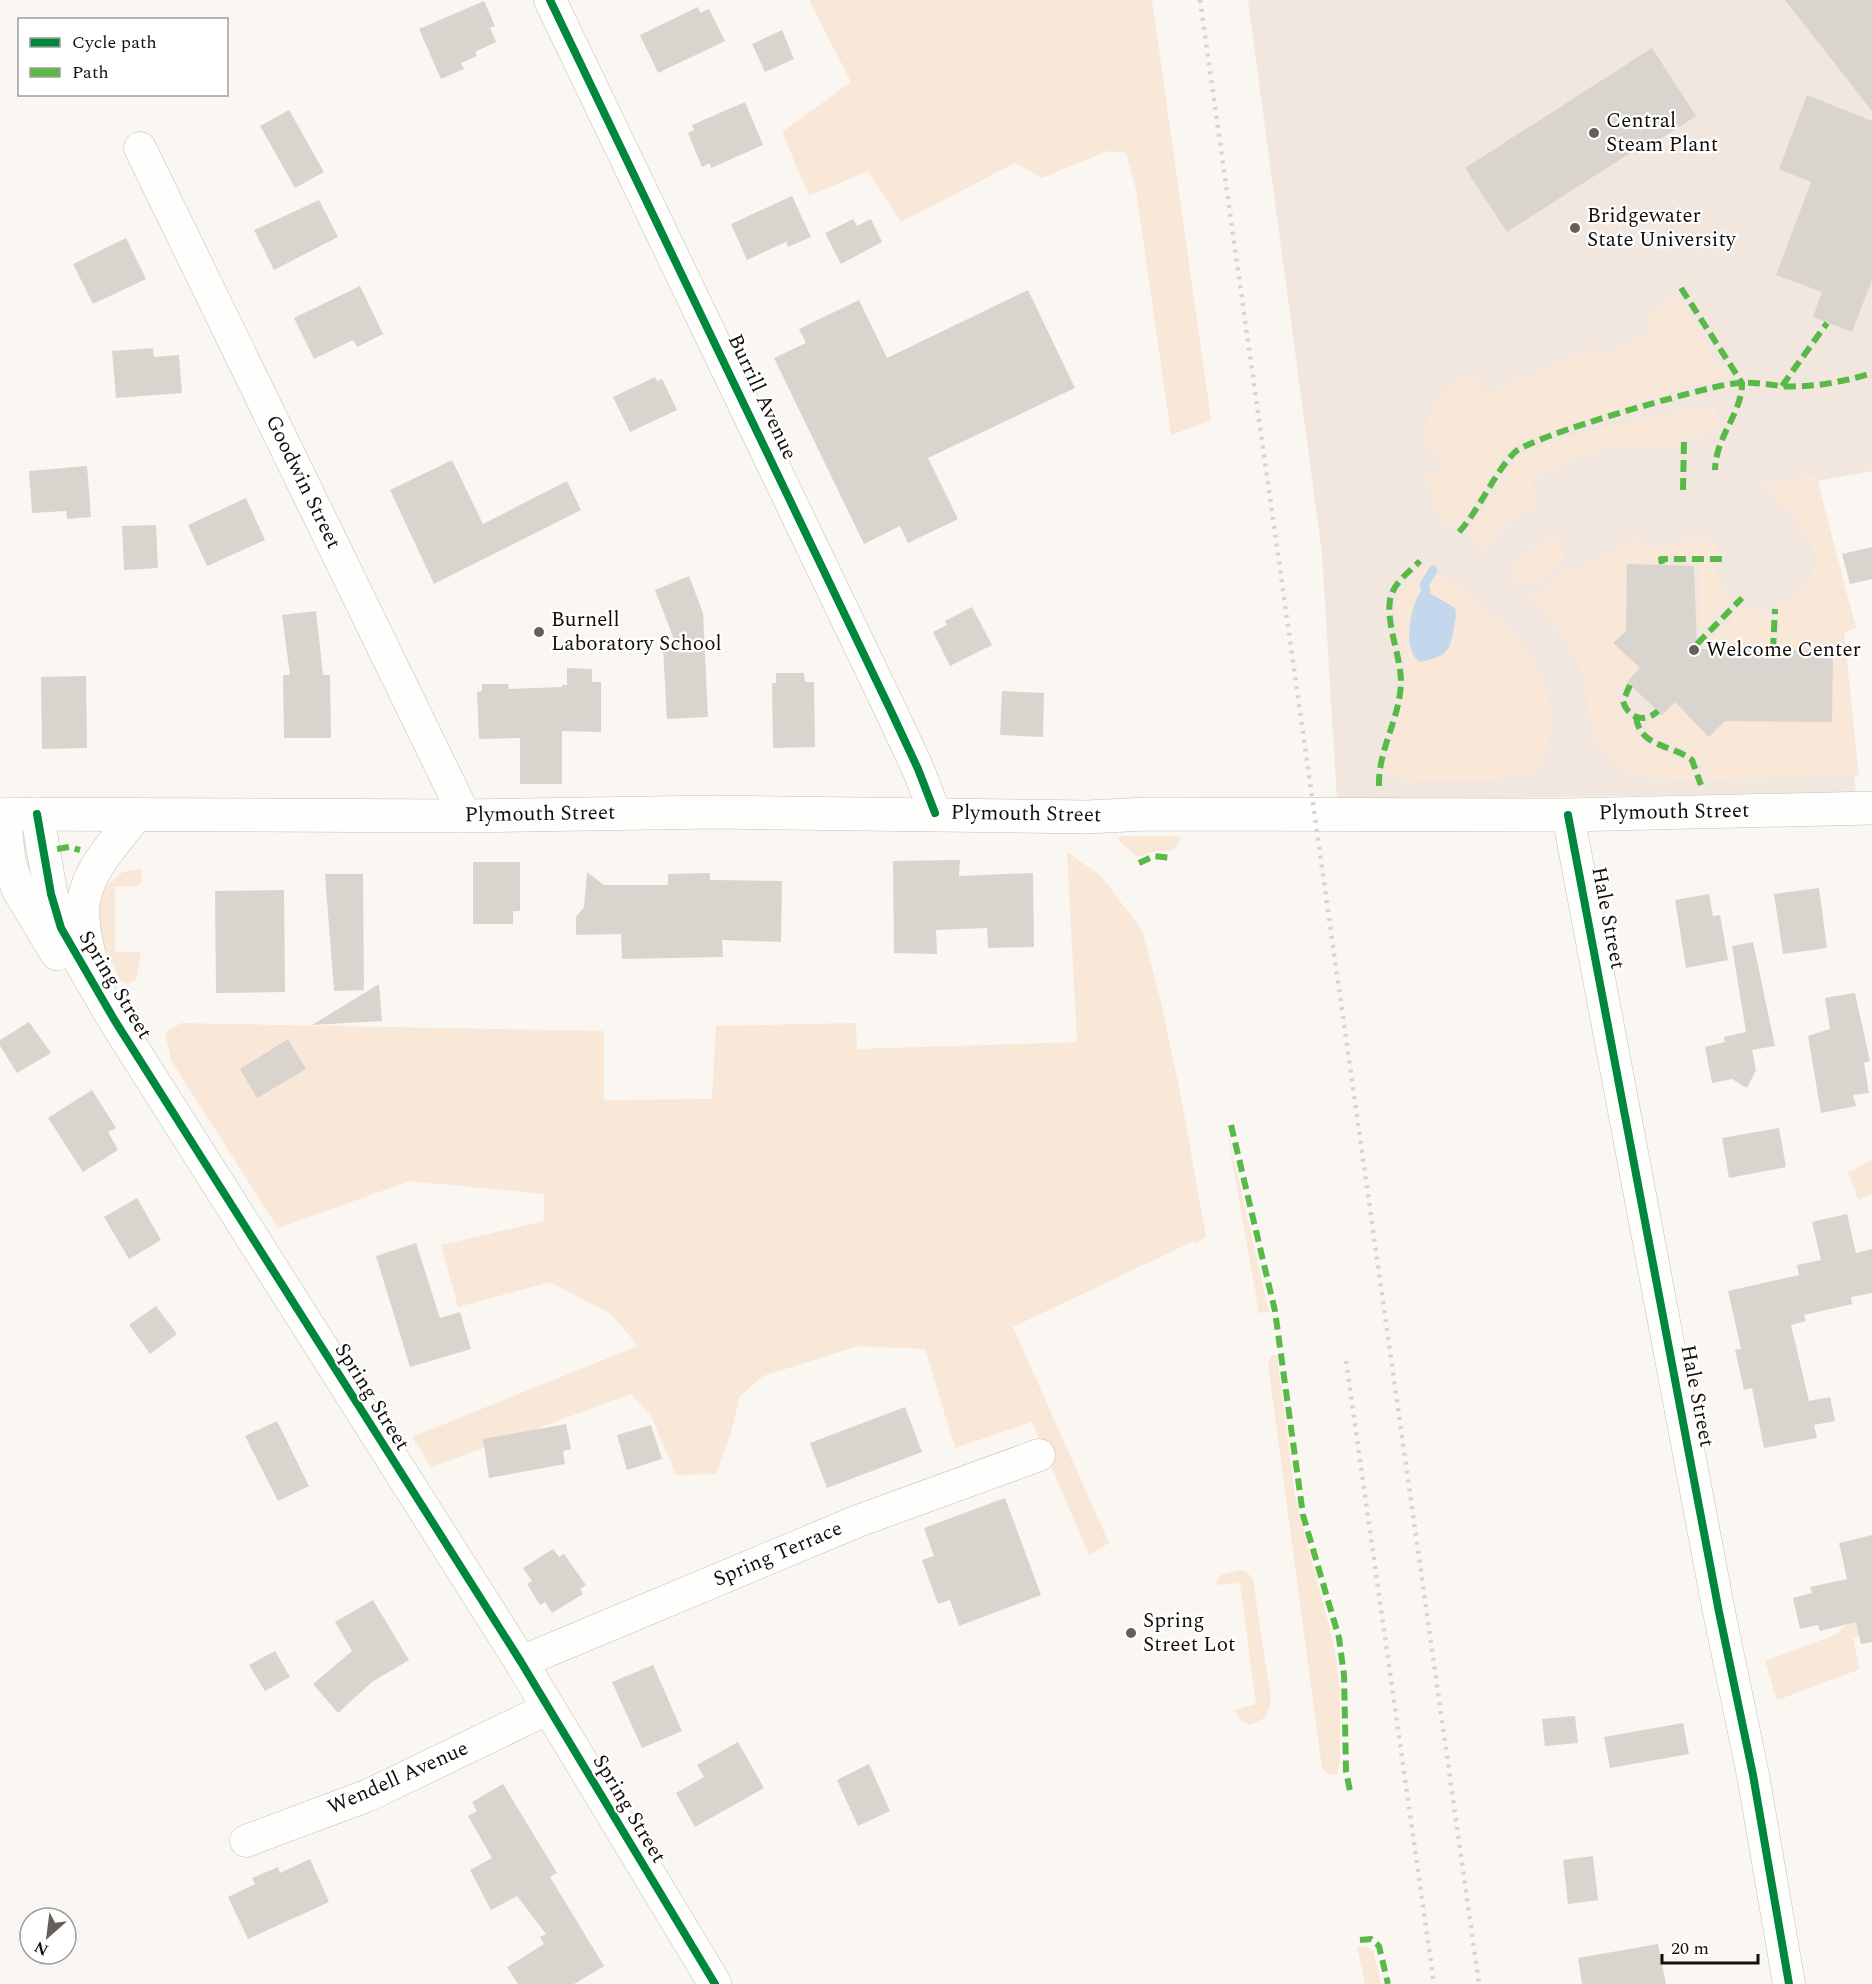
<svg xmlns="http://www.w3.org/2000/svg" width="1872" height="1984" font-family="Spectral,serif">
<rect width="100%" height="100%" fill="#faf6f2"/>
<path fill="#f2e7df" d="M1248,0H1872V471L1818,481L1856,792L1337,801L1322,554Z"/>
<g fill="#f9e7d8">
<path d="M809,0H1152L1211,420L1171,435L1136,189L1126,153L1108,151L1042,178L1015,163L901,222L868,171L809,196L782,132L851,82Z"/>
<path d="M1677,296L1725,375L1721,379L1687,386L1521,441L1504,455L1475,502L1448,528L1435,505L1426,473L1440,471L1437,449L1424,450C1423,421 1437,382 1470,376L1476,379L1485,394L1594,348L1599,357L1653,331L1648,314Z"/>
<path d="M1700,408H1714L1719,422L1718,428L1694,437L1677,438V446L1612,447L1593,451L1531,478L1538,503L1510,521L1483,551L1466,532L1478,519L1515,461L1527,451L1593,430Z"/>
<path d="M1816,475L1856,628L1844,633L1859,775L1708,780C1693,735 1667,754 1644,724L1656,721L1675,702L1725,721L1832,722V651L1777,650L1779,601C1793,599 1805,591 1811,577C1827,538 1785,509 1760,486Z"/>
<path d="M1551,538L1558,540L1566,559C1545,572 1541,595 1514,577C1514,557 1537,546 1551,538Z"/>
<path d="M1682,541H1716V556L1659,557L1658,564L1627,565L1626,631L1613,643L1640,668L1618,692C1616,705 1620,708 1627,718C1633,726 1633,735 1642,742C1659,756 1690,754 1695,779C1650,780 1610,781 1593,730C1587,714 1588,697 1584,680C1575,646 1550,616 1525,593L1547,589L1563,572L1593,563L1626,542H1639L1659,547Z"/>
<path d="M1700,560H1714L1719,581L1732,598L1699,634Z"/>
<path d="M1429,564L1432,567L1428,573L1430,576L1438,573C1488,612 1549,648 1550,719C1551,741 1544,761 1528,776L1520,771L1498,780L1406,781L1385,772C1390,739 1405,708 1406,673C1406,650 1391,623 1397,601C1401,588 1416,567 1429,564Z"/>
<path d="M1744,607L1771,615L1770,650L1703,649Z"/>
<path d="M1120,836H1177L1181,839L1172,851H1156L1137,857L1118,840Z"/>
<path d="M1067,852L1100,875L1142,930L1161,1002L1182,1102L1206,1237L1196,1244L1194,1241L1013,1327L1109,1543L1089,1555L1032,1422L955,1448L925,1349L858,1346L763,1376L740,1396L730,1436L716,1474L676,1475L651,1416L631,1394L431,1467L412,1437L638,1346L611,1314L550,1282L458,1307L441,1245L544,1221V1194L410,1181L278,1228L172,1062L165,1033L181,1023L604,1031V1100L712,1099L716,1026L856,1023L857,1049L1077,1042Z"/>
<path d="M138,869H141L142,881L138,886L115,887V952H141L136,979L128,984C120,982 118,975 114,967C99,941 87,894 120,874C124,871 132,870 138,869Z"/>
<path d="M1226,1125L1269,1312L1259,1313Z"/>
<path d="M1872,1160V1194L1858,1200L1848,1172Z"/>
<path d="M1272,1355H1277L1295,1496L1334,1645L1340,1691V1764L1337,1773L1330,1775L1322,1768L1268,1363Z"/>
<path d="M1240,1570L1247,1572L1253,1580L1271,1700L1266,1717L1251,1725L1240,1721L1235,1710L1256,1704L1240,1583L1219,1585L1216,1582L1221,1575Z"/>
<path d="M1866,1606L1872,1630L1853,1639L1860,1669L1777,1700L1765,1661L1837,1634Z"/>
<path d="M1364,1946L1373,1950L1381,1984H1365L1357,1947Z"/>
</g>
<path fill="#c3d8ec" d="M1426,591L1455,608C1457,617 1455,619 1454,627C1450,653 1446,656 1420,662C1402,651 1410,608 1420,592Z"/>
<g fill="none" stroke-linecap="round" stroke-linejoin="round">
<path stroke="#c3d8ec" stroke-width="9" d="M1426,591L1424,585L1433,570"/>
</g>
<g fill="#dad4cf">
<path d="M1785,0H1872V111Z"/>
<path d="M484,1L495,26L490,28L496,42L475,52L477,56L461,63L464,69L441,79L419,29Z"/>
<path d="M698,7L700,13L709,9L725,41L658,73L640,35Z"/>
<path d="M782,30L794,59L765,72L752,44Z"/>
<path d="M1652,48L1696,116L1637,154L1635,150L1507,232L1465,168Z"/>
<path d="M1807,95L1872,121V280L1852,332L1813,317L1822,292L1776,275L1811,182L1779,169Z"/>
<path d="M745,102L763,145L711,168L710,163L702,167L688,133L694,130L692,125Z"/>
<path d="M289,110L324,172L295,188L260,126Z"/>
<path d="M792,196L811,237L788,247L786,242L747,260L731,224Z"/>
<path d="M319,200L338,237L274,270L254,230Z"/>
<path d="M853,219L857,226L871,219L882,242L841,264L825,233Z"/>
<path d="M126,238L146,279L93,304L73,264Z"/>
<path d="M360,286L383,334L357,347L353,340L314,359L294,318Z"/>
<path d="M1028,290L1075,388L928,458L958,519L908,543L900,526L864,544L774,358L806,343L799,329L859,300L887,358Z"/>
<path d="M153,348L154,357L179,355L182,393L116,398L112,351Z"/>
<path d="M655,377L657,381L662,379L677,410L630,432L613,397Z"/>
<path d="M452,460L483,524L567,481L581,510L434,584L390,490Z"/>
<path d="M87,466L91,517L67,519L66,511L32,513L29,471Z"/>
<path d="M246,498L265,540L207,566L188,525Z"/>
<path d="M156,525L158,568L124,570L122,526Z"/>
<path d="M1872,547V579L1850,584L1842,554Z"/>
<path d="M1627,564L1694,566L1697,649L1833,651L1832,722L1725,721L1709,737L1675,702L1662,715L1627,682L1640,668L1613,643L1626,631Z"/>
<path d="M689,576L703,613L708,717L667,719L663,648L677,647L655,590Z"/>
<path d="M972,607L992,645L950,666L933,632L947,625L945,621Z"/>
<path d="M316,611L323,675H330L331,738H284L283,675H290L282,615Z"/>
<path d="M567,668L592,669V682H601V732L562,731V784H520V738L479,739L477,692L482,691V684H508L509,689L562,687V685H567Z"/>
<path d="M776,673H804L805,682H814L815,747L773,748L772,683H776Z"/>
<path d="M86,676L87,748L42,749L41,677Z"/>
<path d="M1002,691L1044,693L1043,737L1000,735Z"/>
<path d="M960,860L959,876L1033,873L1034,947L988,948L987,928L936,930L937,954L894,953L893,861Z"/>
<path d="M473,862H520V911H513V924H473Z"/>
<path d="M587,872L604,885H668V874L710,873V880L782,881L781,942L722,940L723,957L622,959L621,934L576,935V917L584,907Z"/>
<path d="M325,874H363L364,990L334,991Z"/>
<path d="M1819,888L1827,948L1783,954L1774,894Z"/>
<path d="M284,890L285,992L216,993L215,891Z"/>
<path d="M1709,894L1713,916L1720,915L1728,960L1686,968L1675,900Z"/>
<path d="M1753,942L1775,1046L1752,1050L1756,1070L1747,1088L1732,1079L1712,1083L1705,1047L1725,1042L1724,1037L1746,1032L1732,946Z"/>
<path d="M379,984L382,1021L312,1025Z"/>
<path d="M1855,993L1870,1061L1864,1063L1869,1093L1853,1095L1856,1106L1821,1113L1808,1036L1830,1029L1825,998Z"/>
<path d="M29,1022L51,1053L17,1073L0,1046V1040Z"/>
<path d="M288,1039L306,1069L257,1098L240,1069Z"/>
<path d="M92,1090L116,1128L108,1132L118,1150L83,1172L48,1118Z"/>
<path d="M1779,1128L1786,1167L1729,1178L1722,1138Z"/>
<path d="M137,1198L161,1240L129,1259L104,1217Z"/>
<path d="M1847,1214L1856,1253L1872,1249V1293L1851,1297L1852,1304L1804,1315L1806,1321L1791,1325L1809,1401L1830,1397L1835,1421L1814,1425L1817,1438L1764,1448L1752,1388L1744,1390L1735,1350L1741,1349L1728,1291L1799,1275L1797,1265L1821,1260L1812,1222Z"/>
<path d="M416,1243L440,1318L460,1312L471,1349L410,1367L376,1256Z"/>
<path d="M156,1306L177,1334L150,1354L129,1325Z"/>
<path d="M905,1407L922,1452L827,1488L810,1443Z"/>
<path d="M277,1421L309,1486L278,1501L245,1436Z"/>
<path d="M566,1424L571,1449L563,1451L565,1464L489,1478L483,1439Z"/>
<path d="M651,1425L662,1459L627,1470L617,1435Z"/>
<path d="M1005,1498L1041,1595L959,1626L950,1600L938,1604L922,1560L934,1556L924,1528Z"/>
<path d="M1872,1535V1642L1861,1644L1856,1622L1820,1631L1818,1625L1800,1629L1793,1598L1812,1593L1810,1587L1847,1579L1839,1543Z"/>
<path d="M553,1549L559,1557L564,1554L586,1585L580,1589L583,1594L552,1613L545,1602L540,1605L527,1584L532,1581L523,1568Z"/>
<path d="M373,1600L409,1660L372,1682L338,1713L313,1684L352,1651L335,1622Z"/>
<path d="M275,1651L290,1677L265,1691L249,1665Z"/>
<path d="M653,1665L682,1731L642,1748L612,1682Z"/>
<path d="M1575,1716L1578,1743L1545,1746L1542,1719Z"/>
<path d="M1683,1723L1689,1754L1610,1768L1604,1737Z"/>
<path d="M738,1742L764,1788L695,1827L676,1793L704,1777L697,1765Z"/>
<path d="M869,1764L890,1811L858,1826L837,1780Z"/>
<path d="M503,1784L557,1873L550,1877L604,1966L574,1984H518L507,1967L544,1944L540,1937L546,1934L517,1896L491,1910L470,1870L492,1858L468,1816L477,1811L472,1802Z"/>
<path d="M1593,1856L1598,1900L1568,1904L1563,1860Z"/>
<path d="M310,1859L329,1902L248,1939L228,1897L255,1884L252,1878L278,1867L280,1873Z"/>
<path d="M1658,1944L1666,1984H1582L1578,1958Z"/>
</g>
<g fill="none" stroke-linecap="round" stroke-linejoin="round">
<g stroke="#c4beba" stroke-width="33">
<g id="minor">
<path d="M550,0L890,709L918,769L935,813"/>
<path d="M140,148L465,816"/>
<path d="M1568,815L1719,1612L1753,1775L1789,1984"/>
<path d="M521,1662L858,1521L1039,1455"/>
<path d="M246,1841L369,1795L547,1709"/>
</g>
</g>
<g stroke="#c4beba" stroke-width="34">
<g id="tertiary">
<path d="M4,814L9,861L18,889L57,954"/>
<path d="M37,814L51,894L61,928L115,1021L521,1662L715,1984"/>
<path d="M91,965C87,944 80,920 84,899C90,867 117,840 136,815"/>
</g>
</g>
<g stroke="#c4beba" stroke-width="34">
<path id="secondary" d="M0,814L465,816L715,812L1087,817L1147,814L1568,815L1872,808"/>
</g>
<use href="#minor" stroke="#fefefd" stroke-width="32"/>
<use href="#tertiary" stroke="#fefefd" stroke-width="33"/>
<use href="#secondary" stroke="#fefefd" stroke-width="33"/>
<g stroke="#d5d5d3" stroke-width="4.5" stroke-dasharray="3 6" stroke-linecap="butt">
<path d="M1200,0L1479,1984"/>
<path d="M1346,1361L1434,1984"/>
</g>
<g stroke="#58b947" stroke-width="6" stroke-dasharray="12 6" stroke-linecap="butt">
<path d="M1681,288L1742,383C1742,414 1716,435 1715,470"/>
<path d="M1782,386L1827,323"/>
<path d="M1683,490L1684,442"/>
<path d="M1459,532C1480,509 1493,475 1514,453C1530,436 1701,388 1731,384C1749,381 1764,384 1781,386C1812,388 1843,382 1872,373"/>
<path d="M1662,564L1661,559H1722"/>
<path d="M1697,644L1742,598"/>
<path d="M1773,650L1775,609"/>
<path d="M1630,685L1623,701C1628,718 1644,724 1658,711"/>
<path d="M1636,717C1640,748 1672,744 1692,760L1701,785"/>
<path d="M1379,786C1378,749 1400,719 1401,682C1401,656 1384,619 1391,596C1395,582 1410,571 1420,561"/>
<path d="M57,849L69,847L80,850"/>
<path d="M1139,863L1154,856L1171,858"/>
<path d="M1231,1125L1275,1311L1303,1515L1339,1638L1344,1675L1346,1771L1350,1791"/>
<path d="M1360,1940L1371,1939L1379,1946L1388,1984"/>
</g>
<g stroke="#fff" stroke-width="11">
<g id="cycleway">
<path d="M550,0L890,709L918,769L935,813"/>
<path d="M37,814L51,894L61,928L115,1021L521,1662L715,1984"/>
<path d="M1568,815L1719,1612L1753,1775L1789,1984"/>
</g>
</g>
<use href="#cycleway" stroke="#00873e" stroke-width="8"/>
</g>
<g fill="#645f5b" stroke="#fff" stroke-width="2">
<circle cx="1594" cy="133" r="6"/>
<circle cx="1575" cy="228" r="6"/>
<circle cx="539" cy="632" r="6"/>
<circle cx="1694" cy="650" r="6"/>
<circle cx="1131" cy="1633" r="6"/>
</g>
<g text-anchor="middle" dominant-baseline="central" stroke-width="4.5" stroke-linejoin="round" paint-order="stroke">
<g font-size="21" fill="#140e09" stroke="#fff" text-anchor="start">
<text x="1606" y="121">Central<tspan x="1606" dy="24">Steam Plant</tspan></text>
<text x="1587" y="216">Bridgewater<tspan x="1587" dy="24">State University</tspan></text>
<text x="551" y="620">Burnell<tspan x="551" dy="24">Laboratory School</tspan></text>
<text x="1706" y="650">Welcome Center</text>
<text x="1143" y="1621">Spring<tspan x="1143" dy="24">Street Lot</tspan></text>
</g>
<g font-size="21" fill="#140e09" stroke="#fff">
<text transform="translate(762 397) rotate(65)">Burrill Avenue</text>
<text transform="translate(303 482) rotate(64)">Goodwin Street</text>
<text transform="translate(1674 812) rotate(-1)">Plymouth Street</text>
<text transform="translate(540 814) rotate(-1)">Plymouth Street</text>
<text transform="translate(1026 814) rotate(1)">Plymouth Street</text>
<text transform="translate(1608 918) rotate(79)">Hale Street</text>
<text transform="translate(115 985) rotate(59)">Spring Street</text>
<text transform="translate(1697 1396) rotate(79)">Hale Street</text>
<text transform="translate(372 1397) rotate(58)">Spring Street</text>
<text transform="translate(778 1554) rotate(-23)">Spring Terrace</text>
<text transform="translate(398 1778) rotate(-24)">Wendell Avenue</text>
<text transform="translate(629 1809) rotate(59)">Spring Street</text>
</g>
</g>
<rect x="18" y="18" width="210" height="78" fill="#ffffff" stroke="#a19f9d" stroke-width="1.5"/>
<rect x="30" y="38" width="30" height="9" fill="#00873e" stroke="#a19f9d" stroke-width="1.5"/>
<text x="72" y="48" font-size="18" fill="#140e09">Cycle path</text>
<rect x="30" y="68" width="30" height="9" fill="#58b947" stroke="#a19f9d" stroke-width="1.5"/>
<text x="72" y="78" font-size="18" fill="#140e09">Path</text>
<g transform="translate(48 1936) rotate(208)"><circle r="28" fill="#ffffff" stroke="#a19f9d" stroke-width="1.5"/>
<path d="M0-4.5L10 22L0 15L-10 22Z" fill="#645f5b"/>
<text y="-9" font-size="16" font-weight="bold" text-anchor="middle" fill="#140e09">N</text>
</g>
<path d="M1662 1954v9h96v-9" fill="none" stroke="#140e09" stroke-width="3"/>
<text x="1671" y="1954" font-size="18" fill="#140e09" stroke="#ffffff" stroke-width="4.5" paint-order="stroke">20 m</text>
</svg>
